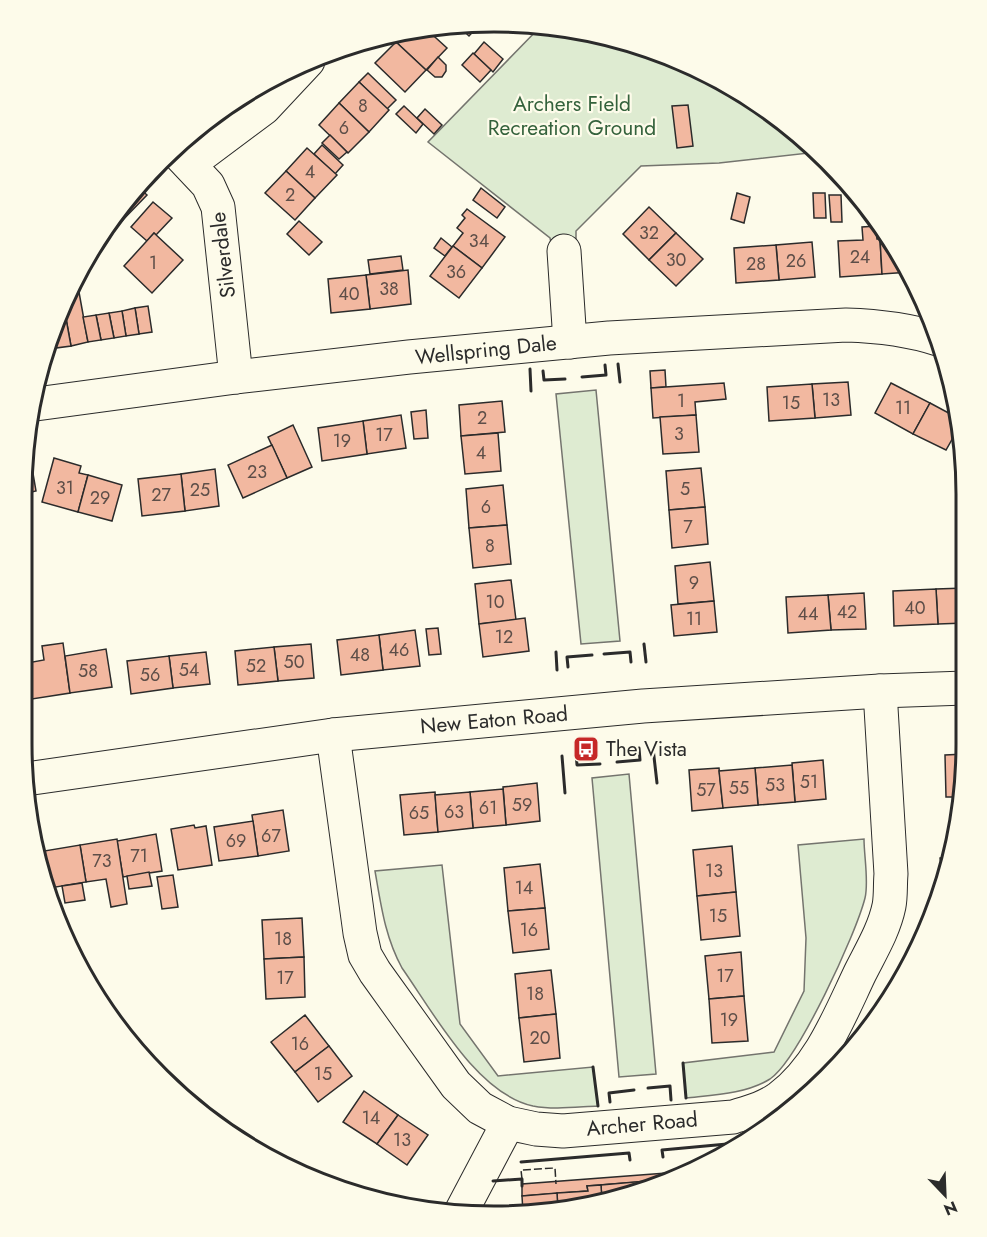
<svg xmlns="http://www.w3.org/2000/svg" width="987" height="1237" font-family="Jost,sans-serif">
<rect width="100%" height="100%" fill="#fdfbea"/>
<g fill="#deebd1" stroke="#74746e" stroke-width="1.5">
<path d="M542,25H555L645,46L729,84L805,138L818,152L719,163L641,166L576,231V250L553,252L550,238L428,142Z"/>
<path d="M596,390L620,641L581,644L556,394Z"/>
<path d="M629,774L656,1074L619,1077L592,778Z"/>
<path d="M864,839C864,856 869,882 865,898C856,934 798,1060 770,1079C746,1094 713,1095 686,1098L683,1063L774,1052L804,991L806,938L798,845Z"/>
<path d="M442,865L460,1024L498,1076L593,1067L598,1106C576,1107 554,1110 533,1106C477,1094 433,1012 402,968C385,937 381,905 375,871Z"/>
</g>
<g fill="#f2b8a0" stroke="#2b2b2b" stroke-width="1.5">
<path d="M462,22L480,23H481L469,36L455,23Z"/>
<path d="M425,28L447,48L426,70L396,42L405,31Z"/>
<path d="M396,42L426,70L405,92L375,63Z"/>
<path d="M484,42L503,59L493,72L474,54Z"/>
<path d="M473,53L491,70L480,82L462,65Z"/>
<path d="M438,57L446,65V71L442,77H435L427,70Z"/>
<path d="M368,73L396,100L387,109L359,82Z"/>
<path d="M359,82L389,110L369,132L339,103Z"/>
<path d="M339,103L369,132L348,153L319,125Z"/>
<path d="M688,105L693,146L677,148L672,106Z"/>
<path d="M404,106L423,124L416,133L396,114Z"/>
<path d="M425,109L442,125L434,134L417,118Z"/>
<path d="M330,135L347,152L339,159L322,143Z"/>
<path d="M322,145L343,165L335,174L314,154Z"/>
<path d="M307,148L337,175L315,198L286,171Z"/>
<path d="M286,171L315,198L295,220L265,193Z"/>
<path d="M136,185L147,195L118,225L114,221Z"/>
<path d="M481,188L505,207L497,218L473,200Z"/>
<path d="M737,193L750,197L744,223L731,219Z"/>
<path d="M813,193H825L826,218H814Z"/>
<path d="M829,195H841L842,222H831Z"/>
<path d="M153,202L172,218L156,235L154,233L147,241L131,227Z"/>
<path d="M649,207L676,233L649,260L623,234Z"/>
<path d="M467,209L505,237L482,268L453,246L463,233L457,228L465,218L462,215Z"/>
<path d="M299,221L322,242L309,255L287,234Z"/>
<path d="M876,226L877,239H880L882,274L840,277L838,241L863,240L862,227Z"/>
<path d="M154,233L183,260L152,293L124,266Z"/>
<path d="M676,233L703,259L676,286L649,260Z"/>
<path d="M441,238L452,247L445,256L434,248Z"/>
<path d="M889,238L910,272L882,274L880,239Z"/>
<path d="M812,242L815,277L779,280L776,245Z"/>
<path d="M776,245L779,280L736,283L734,248Z"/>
<path d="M453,246L482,268L459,298L430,276Z"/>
<path d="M401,256L403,270L370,274L368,260Z"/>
<path d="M408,270L411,304L370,309L366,275Z"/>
<path d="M366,275L370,309L331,313L328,279Z"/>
<path d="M77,281L88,342L71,346L63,302Z"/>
<path d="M148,306L152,332L139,334L135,308Z"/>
<path d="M135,308L139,334L126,336L122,311Z"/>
<path d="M122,311L126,336L114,338L109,313Z"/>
<path d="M65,313L71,346L48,349L57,314Z"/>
<path d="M109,313L114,338L101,340L96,315Z"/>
<path d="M96,315L101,340L88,342L83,317Z"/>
<path d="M665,370L666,387L651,388L650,371Z"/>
<path d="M848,382L851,415L815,418L812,384Z"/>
<path d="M724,383L726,399L695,402L696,415L653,418L651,388Z"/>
<path d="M891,383L930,403L913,434L875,413Z"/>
<path d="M812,384L815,418L769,421L767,387Z"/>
<path d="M502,401L505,432L461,436L459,405Z"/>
<path d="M930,403L958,418L959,427L946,450L913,434Z"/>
<path d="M426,410L428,438L414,439L411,412Z"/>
<path d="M401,415L406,448L367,454L363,421Z"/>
<path d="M696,415L699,452L663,454L660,417Z"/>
<path d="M363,421L367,454L322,461L318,428Z"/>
<path d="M293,425L312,467L287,478L268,437Z"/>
<path d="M498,433L501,471L465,474L461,436Z"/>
<path d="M272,445L287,478L243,498L228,465Z"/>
<path d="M30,456L36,491L22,494V462L23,457Z"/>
<path d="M54,458L81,466L79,473L88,475L78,512L42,502Z"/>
<path d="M701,468L705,507L669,510L666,471Z"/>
<path d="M215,469L219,506L185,511L181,474Z"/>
<path d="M181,474L185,511L142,516L138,479Z"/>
<path d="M88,475L122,485L112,521L78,512Z"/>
<path d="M503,485L507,525L469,528L466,489Z"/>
<path d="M705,507L708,544L672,548L669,510Z"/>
<path d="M507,525L511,564L473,568L469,528Z"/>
<path d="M710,562L714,601L678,604L675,566Z"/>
<path d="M511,580L516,620L479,624L475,584Z"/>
<path d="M965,588V623L938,624L936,589Z"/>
<path d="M936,589L938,624L894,626L893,591Z"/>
<path d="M864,593L866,629L831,630L828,595Z"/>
<path d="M828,595L831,630L788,633L786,597Z"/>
<path d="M714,601L717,632L674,636L671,605Z"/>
<path d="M525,618L529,651L483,657L479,624Z"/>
<path d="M438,628L441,654L429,655L426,629Z"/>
<path d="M415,630L420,666L383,670L379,635Z"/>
<path d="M379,635L383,670L341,675L337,640Z"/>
<path d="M63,643L70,693L32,699L27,663L44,660L42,646Z"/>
<path d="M311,644L314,678L278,681L274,647Z"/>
<path d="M274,647L278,681L238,685L235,651Z"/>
<path d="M106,649L112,687L70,693L65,656Z"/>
<path d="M25,651L32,699L21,701V652Z"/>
<path d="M206,652L210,684L173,688L169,656Z"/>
<path d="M169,656L173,688L131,694L127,661Z"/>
<path d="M965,754V774L961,797H946L945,755Z"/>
<path d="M823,760L826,799L795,802L792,763Z"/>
<path d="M792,765L795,802L758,805L755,768Z"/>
<path d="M719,768L723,808L692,811L689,770Z"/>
<path d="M755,768L758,805L723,808L719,771Z"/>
<path d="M537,783L540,821L506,825L503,787Z"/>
<path d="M503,789L506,825L473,828L470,792Z"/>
<path d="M435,792L438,832L404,835L400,795Z"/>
<path d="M470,792L473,828L438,832L435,795Z"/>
<path d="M283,810L289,851L258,856L252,815Z"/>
<path d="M253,821L258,856L219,861L214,827Z"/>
<path d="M194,825L195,828L206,826L212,865L178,870L171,829Z"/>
<path d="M156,834L162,871L123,877L117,841Z"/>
<path d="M117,839L127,904L111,907L106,879L86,882L80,845Z"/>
<path d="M80,845L86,882L50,888L44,851Z"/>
<path d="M732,846L736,892L697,896L693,850Z"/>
<path d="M45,853L50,888L47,889L37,865L36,855Z"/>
<path d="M952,855L950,865L944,881L940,858Z"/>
<path d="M540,864L545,908L508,911L504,868Z"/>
<path d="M149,872L152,886L129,889L127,876Z"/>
<path d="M173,875L178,907L162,909L157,877Z"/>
<path d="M82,883L85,900L65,903L62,886Z"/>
<path d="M736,892L740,936L701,940L697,896Z"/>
<path d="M545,908L549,949L513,953L508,911Z"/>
<path d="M302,918L304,957L264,959L262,920Z"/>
<path d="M741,952L744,996L709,999L705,956Z"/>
<path d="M304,957L305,997L266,999L264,959Z"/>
<path d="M551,970L556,1014L519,1018L515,974Z"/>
<path d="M744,996L748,1041L712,1043L709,999Z"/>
<path d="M556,1014L560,1058L524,1062L519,1018Z"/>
<path d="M305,1015L329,1046L295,1072L271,1042Z"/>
<path d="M329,1046L352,1076L318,1102L295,1072Z"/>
<path d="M364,1091L398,1115L377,1144L343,1122Z"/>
<path d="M398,1115L428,1135L407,1165L377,1144Z"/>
<path d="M693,1171L665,1180L587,1186L588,1191L522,1196V1184Z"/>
<path d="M646,1181V1186L602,1201L601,1185Z"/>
<path d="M601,1185L602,1201L586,1207L558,1210L557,1193L588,1191L587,1186Z"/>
<path d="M557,1193L558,1210L523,1213L522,1196Z"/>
</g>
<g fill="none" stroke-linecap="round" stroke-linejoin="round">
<g stroke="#2b2b2b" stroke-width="35">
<g id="minor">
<path d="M174,149L208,185L218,207L236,377"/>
<path d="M189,164L264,108L308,61"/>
<path d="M564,251L570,342"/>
<path d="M36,404L236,377L409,357L609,338L846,325C878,326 907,329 938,339"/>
<path d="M333,735L360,933L365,955L375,972L456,1085L480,1108L508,1123L536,1129L563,1131L733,1117C749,1112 765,1108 779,1098C820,1067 839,1017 860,973C871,951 884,930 889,906C891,896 890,884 891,874L880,691"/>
<path d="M26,779L333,735L643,706L880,691L965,688"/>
<path d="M461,1212L508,1123"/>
</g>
</g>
<use href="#minor" stroke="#fdfbea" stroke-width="33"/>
<path stroke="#2b2b2b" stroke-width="1.5" stroke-dasharray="8 3" stroke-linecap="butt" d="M522,1179L521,1170L555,1168L556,1184"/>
<g stroke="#2b2b2b" stroke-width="3">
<path d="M618,364L620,382"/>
<path d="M530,369L531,391"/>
<path d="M543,371L544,380L565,379"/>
<path d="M582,377L606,375L605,365"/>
<path d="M644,644L646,662"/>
<path d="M556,652L557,670"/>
<path d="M604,654L630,652L631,662"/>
<path d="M568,667L567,657L592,655"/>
<path d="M653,748L657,783"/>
<path d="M576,752L577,765L600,764"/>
<path d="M562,756L565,793"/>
<path d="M617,762L640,760L639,748"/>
<path d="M683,1063L686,1098"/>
<path d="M593,1067L598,1106"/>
<path d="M648,1088L670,1086L671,1100"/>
<path d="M610,1102L609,1093L634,1090"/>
<path d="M663,1157L662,1150L738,1143"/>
<path d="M521,1162L629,1153L630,1160"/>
<path d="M493,1181L522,1179V1186"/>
</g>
</g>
<defs>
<g id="bus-square" transform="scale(1.35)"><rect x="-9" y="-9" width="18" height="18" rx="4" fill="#c62828" stroke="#fdfbea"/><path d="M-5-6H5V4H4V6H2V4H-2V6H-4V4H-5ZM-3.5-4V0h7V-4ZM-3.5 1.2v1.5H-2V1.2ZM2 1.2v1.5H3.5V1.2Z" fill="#fff"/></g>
</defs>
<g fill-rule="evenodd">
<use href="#bus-square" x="586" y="749"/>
</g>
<g text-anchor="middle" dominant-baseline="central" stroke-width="4.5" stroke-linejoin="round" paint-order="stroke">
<g font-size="18" fill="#5d4e48">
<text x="363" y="106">8</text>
<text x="344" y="128">6</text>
<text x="310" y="172">4</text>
<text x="290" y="195">2</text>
<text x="649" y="233">32</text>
<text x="479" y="241">34</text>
<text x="860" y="257">24</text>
<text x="676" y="260">30</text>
<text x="796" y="261">26</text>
<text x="153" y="263">1</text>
<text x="756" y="264">28</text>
<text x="456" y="272">36</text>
<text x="389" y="289">38</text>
<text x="349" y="294">40</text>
<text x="831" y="400">13</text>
<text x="681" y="401">1</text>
<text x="791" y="403">15</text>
<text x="903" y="408">11</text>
<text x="482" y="418">2</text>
<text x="679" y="434">3</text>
<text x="384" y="435">17</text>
<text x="342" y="441">19</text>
<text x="481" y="453">4</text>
<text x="257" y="472">23</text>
<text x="65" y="488">31</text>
<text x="685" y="489">5</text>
<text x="200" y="490">25</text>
<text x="161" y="495">27</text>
<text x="100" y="498">29</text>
<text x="486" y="507">6</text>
<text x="688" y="527">7</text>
<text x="490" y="546">8</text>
<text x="694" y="583">9</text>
<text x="495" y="602">10</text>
<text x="915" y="608">40</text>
<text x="847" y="612">42</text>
<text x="808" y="614">44</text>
<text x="694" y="619">11</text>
<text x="504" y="637">12</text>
<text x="399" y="650">46</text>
<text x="360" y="655">48</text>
<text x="294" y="662">50</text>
<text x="256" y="666">52</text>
<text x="189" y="670">54</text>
<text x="88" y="671">58</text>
<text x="150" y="675">56</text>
<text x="809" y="782">51</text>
<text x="775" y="785">53</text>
<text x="739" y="788">55</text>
<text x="706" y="790">57</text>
<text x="522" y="805">59</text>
<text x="488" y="808">61</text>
<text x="454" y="812">63</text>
<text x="419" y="813">65</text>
<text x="271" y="836">67</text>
<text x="236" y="841">69</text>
<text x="139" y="856">71</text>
<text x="102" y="861">73</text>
<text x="714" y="871">13</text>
<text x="524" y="888">14</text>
<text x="718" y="916">15</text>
<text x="529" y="930">16</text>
<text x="283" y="939">18</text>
<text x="725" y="976">17</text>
<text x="285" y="978">17</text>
<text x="535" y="994">18</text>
<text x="729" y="1020">19</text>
<text x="540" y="1038">20</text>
<text x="300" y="1044">16</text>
<text x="323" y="1074">15</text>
<text x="371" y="1118">14</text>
<text x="402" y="1140">13</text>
</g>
<g font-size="21" fill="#34623c" stroke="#fdfbea">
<text x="572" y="104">Archers Field<tspan x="572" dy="24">Recreation Ground</tspan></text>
</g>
<g font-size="21" fill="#2b2b2b" stroke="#fdfbea">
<text transform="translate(223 255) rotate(-97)">Silverdale</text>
<text transform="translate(486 350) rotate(-6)">Wellspring Dale</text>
<text transform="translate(494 720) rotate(-5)">New Eaton Road</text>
<text transform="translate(642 1124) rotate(-5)">Archer Road</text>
</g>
<g font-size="21" fill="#2b2b2b" stroke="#fdfbea" text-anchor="start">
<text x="606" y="749">The Vista</text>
</g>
</g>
<path d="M0 0H987V1237H0ZM494 32H494A462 462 0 0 1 956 494V744A462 462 0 0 1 494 1206H494A462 462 0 0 1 32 744V494A462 462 0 0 1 494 32Z" fill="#fdfbea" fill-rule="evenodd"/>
<path fill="none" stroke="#2b2b2b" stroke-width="3" d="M494 32H494A462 462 0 0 1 956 494V744A462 462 0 0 1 494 1206H494A462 462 0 0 1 32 744V494A462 462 0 0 1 494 32Z"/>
<g transform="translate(945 1195) rotate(157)" stroke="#fdfbea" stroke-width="4.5" paint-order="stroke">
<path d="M0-4.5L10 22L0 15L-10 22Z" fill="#2b2b2b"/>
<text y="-9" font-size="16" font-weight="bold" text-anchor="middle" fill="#2b2b2b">N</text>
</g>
</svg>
